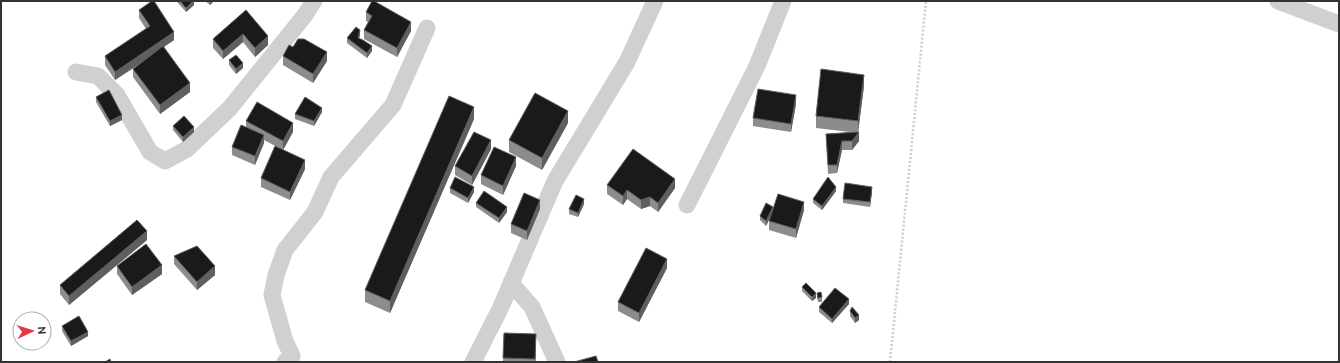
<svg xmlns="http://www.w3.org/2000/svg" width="1340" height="363" font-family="Ubuntu,sans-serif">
<rect width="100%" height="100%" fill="#fff"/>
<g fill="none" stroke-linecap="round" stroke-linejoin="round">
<path stroke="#cdcdcd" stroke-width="2.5" stroke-dasharray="2 2" stroke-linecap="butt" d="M890,362L926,1"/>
<g stroke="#d0d0d0" stroke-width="17">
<path d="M1278,1L1339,24"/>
<path d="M76,72L98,76L117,95L150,152L165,161L187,149L230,108L305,15L314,1"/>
<path d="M687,205L757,66L783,1"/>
<path d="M511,283L532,307L557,362"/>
<path d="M285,362L292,356L285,341L272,295L276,275L285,250L315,212L331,177L393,105L427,28"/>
<path d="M473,362L500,309L555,181L627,62L655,1"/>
</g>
</g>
<g fill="#8c8c8c">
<path d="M177,1H194V5L186,12L177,2Z"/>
<path d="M205,1H214L210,5Z"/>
<path d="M139,10L174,40L164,47L190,92L160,114L133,77V69L137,66L115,80L105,65V56L146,29L139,18Z"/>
<path d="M246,10L268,45L255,57L243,42L223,59L213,48V39Z"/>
<path d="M366,12L411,31L397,57L364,39V30L368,22L366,21Z"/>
<path d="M360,35L359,38L372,51L367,58L347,43V38Z"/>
<path d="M293,47L327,61L313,83L283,65V56Z"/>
<path d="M229,60L243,68L236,74L229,65Z"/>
<path d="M864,86L858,132L859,141L852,150H842L837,173L828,174L826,134L850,132L816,128V116Z"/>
<path d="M96,97L122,120L110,126L96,102Z"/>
<path d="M796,104L791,132L753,126V118Z"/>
<path d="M322,112L314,126L295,119V114Z"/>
<path d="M474,119L390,313L365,302V290Z"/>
<path d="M246,121L293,132L283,150L305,169L290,200L261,187V178L281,149L264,140V143L255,165L232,155V147L246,127Z"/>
<path d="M568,123L542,170L509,152V140Z"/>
<path d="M173,126L194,132L183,142L173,130Z"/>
<path d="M491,149L472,185L455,175V166Z"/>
<path d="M516,166L503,195L481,184V175Z"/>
<path d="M607,185L675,188L658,212L650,206L641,209L627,199L623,205L607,194Z"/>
<path d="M450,188L474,192L468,203L450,193Z"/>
<path d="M836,191L822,210L813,203V199Z"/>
<path d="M872,192L870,207L843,203V199Z"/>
<path d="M476,203L507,212L499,223L476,207Z"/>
<path d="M584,204L578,217L569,214V209Z"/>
<path d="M540,209L527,240L511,233V224Z"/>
<path d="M773,210H804L796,238L769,230V221L772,214L766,226L760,220V216Z"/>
<path d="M147,240L69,305L60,294V285Z"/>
<path d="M174,256L215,275L197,290L174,264Z"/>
<path d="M117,266L162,274L132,295L117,274Z"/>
<path d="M667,268L639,322L618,311V302Z"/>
<path d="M802,287L816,298L812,301L802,291Z"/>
<path d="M817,293L822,297V302H818L817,297Z"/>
<path d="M849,304L832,323L819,312V307Z"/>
<path d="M850,311L859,320L855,323L850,316Z"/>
<path d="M62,326L88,336L71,346L62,331Z"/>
<path d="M504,333L536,334V362H503Z"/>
</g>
<g fill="#5f5f5f">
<path d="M193,1H194V5L186,12V8Z"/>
<path d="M210,1H214L210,5Z"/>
<path d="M411,22V31L397,57V48Z"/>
<path d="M360,30V35L358,43V38Z"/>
<path d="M174,32V40L115,80V72Z"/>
<path d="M243,34V42L223,59V51Z"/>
<path d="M268,36V45L255,57V48Z"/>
<path d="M372,46V51L367,58V53Z"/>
<path d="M327,52V61L313,83V74Z"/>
<path d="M243,63V68L236,74V69Z"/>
<path d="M864,75V86L858,133L859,132V141L852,150V141L858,133V121Z"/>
<path d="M190,83V92L160,114V105Z"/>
<path d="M796,95V104L791,132V124Z"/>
<path d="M474,107V119L390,313V301Z"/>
<path d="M322,108V112L314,126V121Z"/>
<path d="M568,111V123L542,170V158Z"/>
<path d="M122,115V120L110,126V121Z"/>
<path d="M293,123V132L283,150V141Z"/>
<path d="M194,127V132L183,142V137Z"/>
<path d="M264,135V143L255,165V156Z"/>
<path d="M491,140V149L472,185V176Z"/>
<path d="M842,141V150L837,173V165Z"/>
<path d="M516,157V166L503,195V186Z"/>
<path d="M305,160V169L290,200V192Z"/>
<path d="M675,179V188L658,212V203Z"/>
<path d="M474,187V192L468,203V198Z"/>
<path d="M836,187V191L822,210V206Z"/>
<path d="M872,187V192L870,207V202Z"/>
<path d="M627,190V199L623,205V196Z"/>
<path d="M650,197V206L641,209V200Z"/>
<path d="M584,199V204L578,217V213Z"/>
<path d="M540,200V209L527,240V231Z"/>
<path d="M804,202V210L796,238V229Z"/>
<path d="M507,207V212L499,223V218Z"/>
<path d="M773,207V211L766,226V221Z"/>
<path d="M147,231V240L69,305V296Z"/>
<path d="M667,259V268L639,322V313Z"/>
<path d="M162,265V274L132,295V287Z"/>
<path d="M215,266V275L197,290V282Z"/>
<path d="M816,293V298L812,301V297Z"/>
<path d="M849,299V304L832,323V319Z"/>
<path d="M859,315V320L855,323V318Z"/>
<path d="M88,332V336L71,346V341Z"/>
</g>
<g fill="#1a1a1a" stroke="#5f5f5f">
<path d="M152,1H154L174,32L115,72L105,56L150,26L139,10Z"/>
<path d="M180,1H193L186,8Z"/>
<path d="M372,1H374L411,22L397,48L364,30L372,16L366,12Z"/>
<path d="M246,10L268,36L255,48L243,34L223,51L213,39Z"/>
<path d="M356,27L360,30L358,38L363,40L372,46L367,53L347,38Z"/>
<path d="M298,39H304L327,52L313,74L283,56L289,45L293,47Z"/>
<path d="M163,46L190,83L160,105L133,69Z"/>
<path d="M236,55L243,63L236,69L229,60Z"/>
<path d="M821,69L864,75L858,121L816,116Z"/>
<path d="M758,89L796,95L791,124L753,118Z"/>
<path d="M109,90L122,115L110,121L96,97Z"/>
<path d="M535,93L568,111L542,158L509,140Z"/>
<path d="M449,96L474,107L390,301L365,290Z"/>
<path d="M305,97L322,108L314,121L295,114Z"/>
<path d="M257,102L293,123L283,141L246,121Z"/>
<path d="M184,116L194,127L183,137L173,126Z"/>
<path d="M241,125L264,135L255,156L232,147Z"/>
<path d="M474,132L491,140L472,176L455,166Z"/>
<path d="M859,132L852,141H842L837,165H828L826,134Z"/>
<path d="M275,146L305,160L290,192L261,178Z"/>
<path d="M494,147L516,157L503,186L481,175Z"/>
<path d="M633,149L675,179L658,203L650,197L641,200L627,190L623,196L607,185Z"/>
<path d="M455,177L474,187L468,198L450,188Z"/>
<path d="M828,177L836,187L822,206L813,199Z"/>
<path d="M845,183L872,187L870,202L843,199Z"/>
<path d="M484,191L507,207L499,218L476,203Z"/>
<path d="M524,193L540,200L527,231L511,224Z"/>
<path d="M778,194L804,202L796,229L769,221Z"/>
<path d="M576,195L584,199L578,213L569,209Z"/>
<path d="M766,203L773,207L766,221L760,216Z"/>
<path d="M137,220L147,231L69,296L60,285Z"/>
<path d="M146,244L162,265L132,287L117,266Z"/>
<path d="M197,246L215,266L197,282L174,256Z"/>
<path d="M646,248L667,259L639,313L618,302Z"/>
<path d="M806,283L816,293L812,297L802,287Z"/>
<path d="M835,288L849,299L832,319L819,307Z"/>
<path d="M821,292L822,297L818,298L817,293Z"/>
<path d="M852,307L859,315L855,318L850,311Z"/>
<path d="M79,316L88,332L71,341L62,326Z"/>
<path d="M504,333L536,334L535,359L503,358Z"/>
<path d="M596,356L598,362H574Z"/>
<path d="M110,359L111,362H105Z"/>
</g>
<rect width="1340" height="363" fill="none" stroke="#333333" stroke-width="4"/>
<g transform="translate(32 331) rotate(86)"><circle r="19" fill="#ffffff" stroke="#adadad"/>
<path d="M0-3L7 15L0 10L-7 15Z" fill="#e63946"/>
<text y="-6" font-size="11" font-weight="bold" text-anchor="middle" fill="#333333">N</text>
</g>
</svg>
